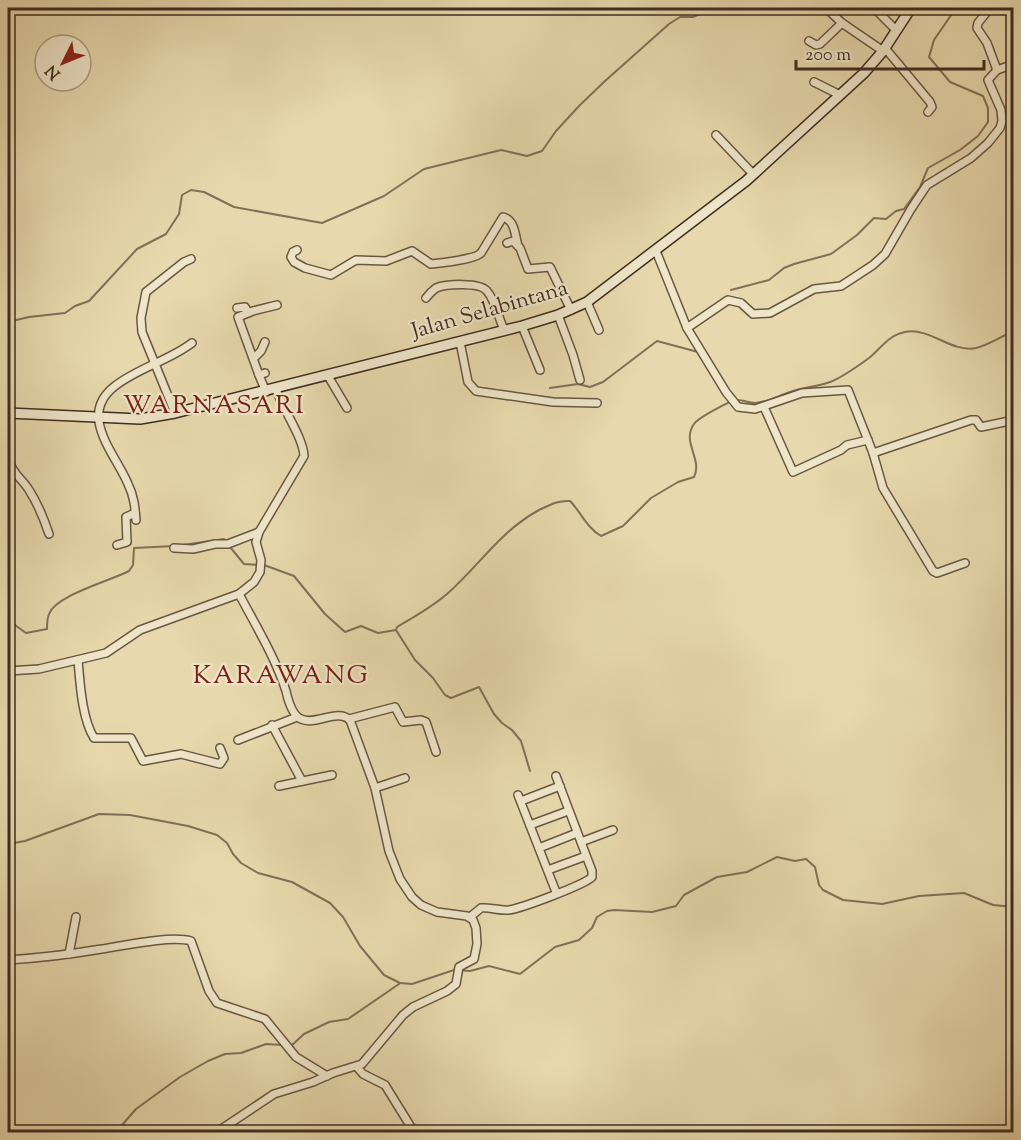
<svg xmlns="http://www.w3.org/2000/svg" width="1021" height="1140" font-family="'Sorts Mill Goudy',serif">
<rect width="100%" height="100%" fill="#e7d9ad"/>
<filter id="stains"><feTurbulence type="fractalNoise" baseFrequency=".00333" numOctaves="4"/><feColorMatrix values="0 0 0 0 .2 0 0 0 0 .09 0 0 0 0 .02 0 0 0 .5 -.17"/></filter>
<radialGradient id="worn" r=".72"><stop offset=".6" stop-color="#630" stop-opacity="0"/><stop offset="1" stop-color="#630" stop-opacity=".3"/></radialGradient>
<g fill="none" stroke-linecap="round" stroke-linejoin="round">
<g stroke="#827058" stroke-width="2">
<path d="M731,290L769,280L784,268L794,264L831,254L857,235L874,218L886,219L896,211L904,209L920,187L928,168L960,150L978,136L988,122V108L983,96L950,82L929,57L934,40L956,8"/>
<path d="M8,322L29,317L65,313L75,306L89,301L137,249L166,234L179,214L182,195L191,190L204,192L234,207L322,223L384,196L424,169L501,150L527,156L542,151L556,131L579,106L605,81L669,24L680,17H693L714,8"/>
<path d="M550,388L578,384L590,387L603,382L657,341L698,352"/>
<path d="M183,545L224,539L226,542"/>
<path d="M230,547L244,564L258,565"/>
<path d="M264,565L294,576L325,614L345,632L361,626L378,633L396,630"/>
<path d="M8,620L26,633L47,629C47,625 47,619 49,614C56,595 110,581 129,571L133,565L134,548L174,546"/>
<path d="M396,630L397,627C414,617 432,607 447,594C480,565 499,532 539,510C550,505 558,500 570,501C581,512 586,527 601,536L623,526L651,498L678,482L694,477C703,459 681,442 694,424C698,418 729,401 737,400C743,400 749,403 755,403C768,402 778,396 790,392C803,387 817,387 830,382C843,377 858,366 869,358C881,348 889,335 905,332C930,327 951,353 976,348C988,345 1002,336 1014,331"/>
<path d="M396,630L415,660L433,678L445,695L451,698L479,687L494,714L502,723L512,730L521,741L530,771"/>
<path d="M8,844L25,841L99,814L130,815L188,826L217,835L227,843L233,854L241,863L258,873L292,882L330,903L343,917L360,946L384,975L400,983L412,984L454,970L470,971L489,966L520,974L555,947L579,940L592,928L597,917L607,911L614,910L652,912L676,906L684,895L717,877L747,872L777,857L795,861L806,859L815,867L819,885L823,890L843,900L882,904L919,896L964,893L993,905L1014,907"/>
<path d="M291,1046L304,1034L329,1022L348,1019L399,984"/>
<path d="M116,1132L136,1109L180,1077L208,1061L225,1054L241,1053L266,1044L282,1045"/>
</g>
<g stroke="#695744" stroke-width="10">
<g id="street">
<path d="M826,8L842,23L883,51"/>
<path d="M874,8L896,30"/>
<path d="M990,8L978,23L977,28L987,43L997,70"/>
<path d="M990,8L1014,11"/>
<path d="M809,41L816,45L820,44L842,23"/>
<path d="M885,48L930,102L932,107L928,112"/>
<path d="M814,82L840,95"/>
<path d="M716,135L753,174"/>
<path d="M507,243L513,241L520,248L528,269L550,267L571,310"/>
<path d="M297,250L293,252L291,257L294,262L305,268L331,275L356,260L386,261L412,251L431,264C441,263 476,259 481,253L503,217C515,220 515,235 518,246"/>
<path d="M656,251L687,328L728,300L741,303L753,314L770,313L814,289L841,286L873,265L885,254L911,209L927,185L971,158L988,143L1000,128L1002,121L1001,110L988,80L997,70L1014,64"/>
<path d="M426,298C429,294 432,291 436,288C446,284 480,282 487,291C495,300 499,319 504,330"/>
<path d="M587,302L599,330"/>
<path d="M237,308L245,307L248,312"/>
<path d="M558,315L573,355L580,380"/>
<path d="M522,326L540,370"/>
<path d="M687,328L726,392L738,407L755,409L802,393L848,390L873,453L971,420H976L981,427L1014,420"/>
<path d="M460,342L468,382L476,391L553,402L597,403"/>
<path d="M254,358L261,351L265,342"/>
<path d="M265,373L259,375L266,392"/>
<path d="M259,375L238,317L253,311L277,305"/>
<path d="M328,376L347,408"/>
<path d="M764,407L793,472L841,450L847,445L868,440"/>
<path d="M175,413L142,332L141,318L146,292L184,262L191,259"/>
<path d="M873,453L883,488L933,571L937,573L965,563"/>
<path d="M10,463C14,475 23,480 29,490C38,504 44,519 49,534"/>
<path d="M136,520C135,507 134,496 128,484C115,453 77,415 115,386C138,368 168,361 192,343"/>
<path d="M117,545L127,542L126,517L135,513"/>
<path d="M174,548L193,549L215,544H228L259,532"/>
<path d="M78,660C80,683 82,719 94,738H131L143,761L181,754L220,764L224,758L220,748"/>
<path d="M8,671L39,669L106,653L140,630L239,594L254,582L260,572L261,560L256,542L259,532L304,456C303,437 283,410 276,389"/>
<path d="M349,719L395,707L403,722L421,720L426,722L436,752"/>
<path d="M272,725L302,781"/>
<path d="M238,740L297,717"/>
<path d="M279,786L332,775"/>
<path d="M375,788L405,778"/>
<path d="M518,795L556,892"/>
<path d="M521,801L560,786"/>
<path d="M530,825L568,811"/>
<path d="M581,842L613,830"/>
<path d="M539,848L577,833"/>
<path d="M548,870L586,856"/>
<path d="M470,917L481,908C490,907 500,911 509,910C522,908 584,885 592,877V871L556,776"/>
<path d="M69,954L76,917"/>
<path d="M8,960C37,958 66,955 95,950C118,947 169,935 191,941L209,991L217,1003L265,1019L296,1057L327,1076"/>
<path d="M357,1067L363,1074L385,1085L414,1132"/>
<path d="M217,1132L274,1094L313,1082L333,1073L362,1064L403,1015L413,1007L447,991L456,984L459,967L474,959L477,944L476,928L473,920L467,916L437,912L421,905L412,897L400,879L389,851L375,788L350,720C337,708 316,726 301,719C292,715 288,700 286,691C275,657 256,626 239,594"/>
</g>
</g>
<g stroke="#3f2c21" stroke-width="12">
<path id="secondary" d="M8,413L140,419L175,413L522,326L558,315L587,302L746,181L864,73L883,51L911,8"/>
</g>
<use href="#street" stroke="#efe6ca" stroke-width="7"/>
<use href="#secondary" stroke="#efe6ca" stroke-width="9"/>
</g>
<g text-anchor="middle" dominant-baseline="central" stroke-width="4.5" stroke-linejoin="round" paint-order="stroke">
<g font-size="22" fill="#3f2c21" stroke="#efe6ca">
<text transform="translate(490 311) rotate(-16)">Jalan Selabintana</text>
</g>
<g font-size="26" letter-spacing="1.5" fill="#7a1f14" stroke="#efe6ca">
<text x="214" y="406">WARNASARI</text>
<text x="281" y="676">KARAWANG</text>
</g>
</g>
<rect width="1021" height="1140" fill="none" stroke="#e7d9ad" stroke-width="30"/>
<rect x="9" y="9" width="1003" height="1122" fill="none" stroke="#3f2c21" stroke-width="3"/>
<rect x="15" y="15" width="991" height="1110" fill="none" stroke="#3f2c21" stroke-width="1.5"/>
<g transform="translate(63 63) rotate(227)"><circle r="28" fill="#efe6ca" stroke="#a99c86" stroke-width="1.5"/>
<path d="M0-4.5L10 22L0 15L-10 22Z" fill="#8f2418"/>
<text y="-9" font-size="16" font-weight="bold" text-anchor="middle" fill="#3f2c21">N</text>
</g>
<path d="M796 60v9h188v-9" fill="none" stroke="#3f2c21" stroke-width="3"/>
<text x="805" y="60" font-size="18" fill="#3f2c21" stroke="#efe6ca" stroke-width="4.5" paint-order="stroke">200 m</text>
<rect width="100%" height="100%" filter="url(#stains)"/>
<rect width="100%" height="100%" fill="url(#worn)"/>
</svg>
